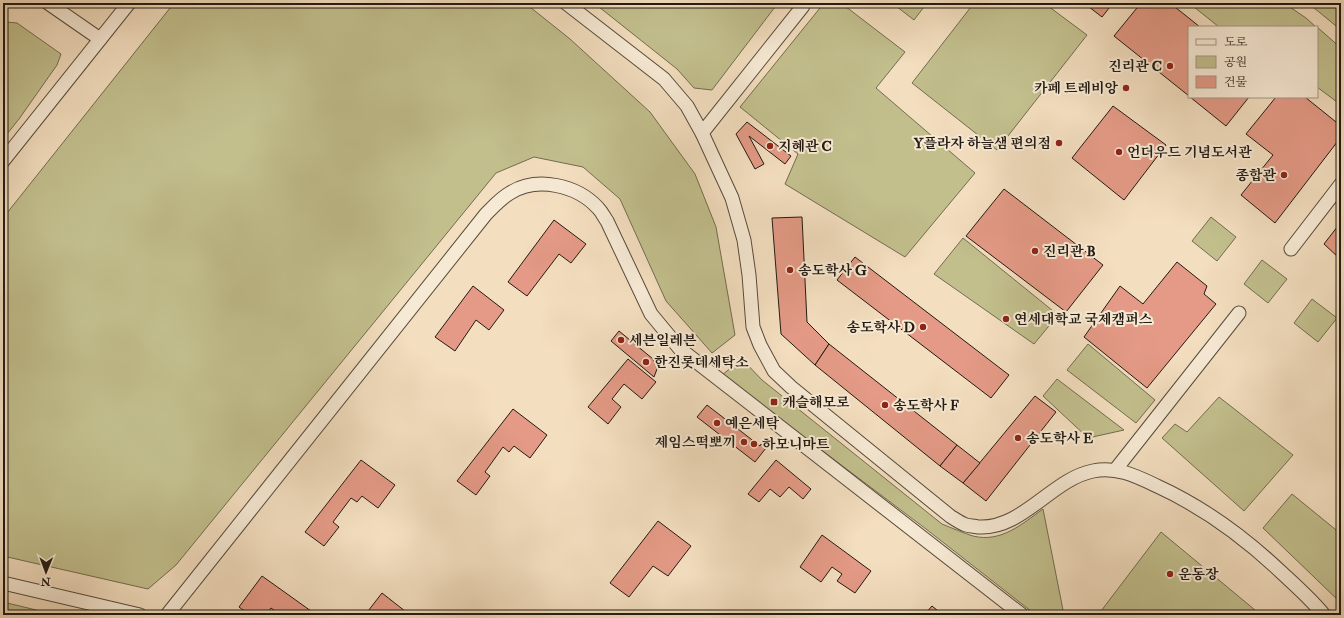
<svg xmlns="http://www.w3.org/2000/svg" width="1344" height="618" font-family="'IM FELL Double Pica','Noto Serif KR',serif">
<rect width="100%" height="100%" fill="#f3debf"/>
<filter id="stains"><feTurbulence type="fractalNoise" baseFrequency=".005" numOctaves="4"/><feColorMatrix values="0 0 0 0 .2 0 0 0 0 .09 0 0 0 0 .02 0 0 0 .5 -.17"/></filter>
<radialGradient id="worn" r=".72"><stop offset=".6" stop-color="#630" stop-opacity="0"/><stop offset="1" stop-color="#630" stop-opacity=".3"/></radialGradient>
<g fill="#c2bf8d" stroke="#726c50">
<path d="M174,3H525L570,39L650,112L695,174L716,227L735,335L712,353L666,301L620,199L583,167L534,157L496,173L176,565L148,589L3,556V218Z"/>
<path d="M594,3H778L712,90L694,88L677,69Z"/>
<path d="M824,3H841L905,52L876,88L975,173L905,257L785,184L798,154L740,107Z"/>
<path d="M892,3H927L914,20Z"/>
<path d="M974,3H1044L1087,35L997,150L912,83Z"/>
<path d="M1189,3H1284L1306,18L1316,27H1219Z"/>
<path d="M1308,3H1341V30Z"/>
<path d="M6,22L17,23L61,54L57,65L19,119L3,139V26Z"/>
<path d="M1317,27L1341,48V105L1317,87Z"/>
<path d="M1211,217L1236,237L1217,261L1192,241Z"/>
<path d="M963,238L1058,315L1034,344L934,274Z"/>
<path d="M1262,260L1287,279L1268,303L1244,284Z"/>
<path d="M1312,299L1337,318L1318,342L1294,323Z"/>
<path d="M1088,344L1155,400L1136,423L1067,370Z"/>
<path d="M742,359L762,380L942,524C952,528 963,533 973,536C1001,543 1022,524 1043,509L1064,615H1036L926,529L722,375Z"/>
<path d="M1057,379L1124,430L1088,438L1043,396Z"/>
<path d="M1219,397L1293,455L1244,511L1162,438L1175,424L1187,432Z"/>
<path d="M1292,494L1341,534V603L1263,528Z"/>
<path d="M1161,532L1261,615H1098Z"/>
<path d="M3,602L57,615H3Z"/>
</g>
<g fill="#e49a86" stroke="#231a12">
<path d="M1084,3H1113L1102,17Z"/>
<path d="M1141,3H1170L1200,27H1189V96L1114,36Z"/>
<path d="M1190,97H1249L1226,126Z"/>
<path d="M1276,97H1305L1341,126V137L1275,223L1241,195L1273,155L1246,134Z"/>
<path d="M1113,106L1166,145L1124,200L1072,158Z"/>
<path d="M747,122L791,156L785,164L749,136L764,164L755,169L736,134Z"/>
<path d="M1004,189L1103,265L1066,312L966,236Z"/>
<path d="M802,217L807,322L829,344L815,365L781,334L772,218Z"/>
<path d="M554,220L586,244L571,263L559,254L527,296L508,282Z"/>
<path d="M1341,222V252L1338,257L1324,244Z"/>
<path d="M855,257L1009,375L991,398L837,280Z"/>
<path d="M1177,262L1207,286L1204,294L1216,304L1147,388L1084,337L1120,286L1143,304Z"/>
<path d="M473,286L504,310L489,330L476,320L455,351L435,337Z"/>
<path d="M619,331L653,359L657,369L654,377L611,341Z"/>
<path d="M829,344L957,445L940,466L815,365Z"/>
<path d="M628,359L656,382L642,399L624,384L612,399L621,407L608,424L588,407Z"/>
<path d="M1035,396L1056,412L986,501L963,483Z"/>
<path d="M707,405L760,446L761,444L766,448L755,462L697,417Z"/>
<path d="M513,409L547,435L530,458L514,446L509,452L503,447L485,472L490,476L476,495L457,481Z"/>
<path d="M957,445L980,463L963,483L940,466Z"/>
<path d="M361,460L395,485L378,508L362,496L357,502L351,498L333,522L339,527L324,546L305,532Z"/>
<path d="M776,460L811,489L803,499L789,487L780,497L770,489L759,502L748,494Z"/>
<path d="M658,521L691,546L668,576L653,566L629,597L610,583Z"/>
<path d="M822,535L871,571L855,593L837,581L842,574L832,567L821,582L800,567Z"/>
<path d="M262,576L311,611L308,615H281L271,608L266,615H250L239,607Z"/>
<path d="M382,593L410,615H365Z"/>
<path d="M932,606L943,615H924Z"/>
</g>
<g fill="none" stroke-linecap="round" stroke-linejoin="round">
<g stroke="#574b3d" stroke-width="15">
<g id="minor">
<path d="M48,3L100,39"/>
<path d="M566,3L664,79L687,106L702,133L732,198L744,240L749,275L753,327L760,345L774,371L791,387L950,516C955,519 960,523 966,525C969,526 974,526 978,527C1022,530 1052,479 1093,471C1116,466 1136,476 1157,486C1203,507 1244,537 1281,572C1296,586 1311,599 1324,615"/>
<path d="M702,133L803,6"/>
<path d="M3,161L129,3"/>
<path d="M1291,249L1341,184"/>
<path d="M1116,469L1239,313"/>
<path d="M3,583L140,615"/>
<path d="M167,615L486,214C494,206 501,198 510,193C537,176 577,185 598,208C602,212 604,217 607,221L651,314L680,349L1022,615"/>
</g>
</g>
<use href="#minor" stroke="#f7ead5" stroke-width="13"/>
</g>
<g fill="#8f2418" stroke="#f7ead5" stroke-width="1.5">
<circle cx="1170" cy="66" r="4"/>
<circle cx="1126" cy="88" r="4"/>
<circle cx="1059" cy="143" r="4"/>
<circle cx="770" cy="146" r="4"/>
<circle cx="1119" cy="152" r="4"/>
<circle cx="1284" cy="175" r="4"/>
<circle cx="1035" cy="251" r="4"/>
<circle cx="790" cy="270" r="4"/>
<circle cx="1006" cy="319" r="4"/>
<circle cx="923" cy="327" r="4"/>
<circle cx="621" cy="340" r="4"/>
<circle cx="646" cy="362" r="4"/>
<rect x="770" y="398" width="8" height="8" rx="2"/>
<circle cx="885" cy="405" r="4"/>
<circle cx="717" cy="423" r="4"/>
<circle cx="1018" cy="438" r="4"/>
<circle cx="744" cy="442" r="4"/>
<circle cx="754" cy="444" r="4"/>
<circle cx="1170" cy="574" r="4"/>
</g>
<g text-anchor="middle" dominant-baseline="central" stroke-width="4" stroke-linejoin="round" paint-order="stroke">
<g font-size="14" font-weight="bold" fill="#231a12" stroke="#f7ead5" text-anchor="start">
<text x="1162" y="66" text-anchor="end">진리관 C</text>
<text x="1118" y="88" text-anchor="end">카페 트레비앙</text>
<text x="1051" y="143" text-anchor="end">Y플라자 하늘샘 편의점</text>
<text x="778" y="146">지혜관 C</text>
<text x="1127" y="152">언더우드 기념도서관</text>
<text x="1276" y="175" text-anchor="end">종합관</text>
<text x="1043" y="251">진리관 B</text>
<text x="798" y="270">송도학사 G</text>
<text x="1014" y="319">연세대학교 국제캠퍼스</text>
<text x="915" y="327" text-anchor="end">송도학사 D</text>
<text x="629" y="340">세븐일레븐</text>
<text x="654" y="362">한진롯데세탁소</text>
<text x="782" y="402">캐슬해모로</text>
<text x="893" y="405">송도학사 F</text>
<text x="725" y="423">예은세탁</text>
<text x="1026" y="438">송도학사 E</text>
<text x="736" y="442" text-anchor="end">제임스떡뽀끼</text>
<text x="762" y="444">하모니마트</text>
<text x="1178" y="574">운동장</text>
</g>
</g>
<rect width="1344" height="618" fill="none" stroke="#f3debf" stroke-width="16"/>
<rect x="4" y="4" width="1336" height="610" fill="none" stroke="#231a12" stroke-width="2"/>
<rect x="8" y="8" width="1328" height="602" fill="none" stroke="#231a12"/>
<rect x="1188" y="26" width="130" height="72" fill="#f7ead5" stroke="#a29787"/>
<rect x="1196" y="39" width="20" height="6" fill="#f7ead5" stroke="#a29787"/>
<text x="1224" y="46" font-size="12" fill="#231a12">도로</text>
<rect x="1196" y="56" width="20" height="12" fill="#c2bf8d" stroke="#a29787"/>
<text x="1224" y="66" font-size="12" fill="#231a12">공원</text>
<rect x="1196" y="76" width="20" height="12" fill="#e49a86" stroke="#a29787"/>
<text x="1224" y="86" font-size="12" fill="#231a12">건물</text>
<g transform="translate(46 572) rotate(181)" stroke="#f7ead5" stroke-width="3" paint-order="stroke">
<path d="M0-3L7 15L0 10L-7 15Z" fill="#231a12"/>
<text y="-6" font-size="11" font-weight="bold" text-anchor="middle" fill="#231a12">N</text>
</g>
<rect width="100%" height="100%" filter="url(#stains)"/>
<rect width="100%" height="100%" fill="url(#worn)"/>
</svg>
